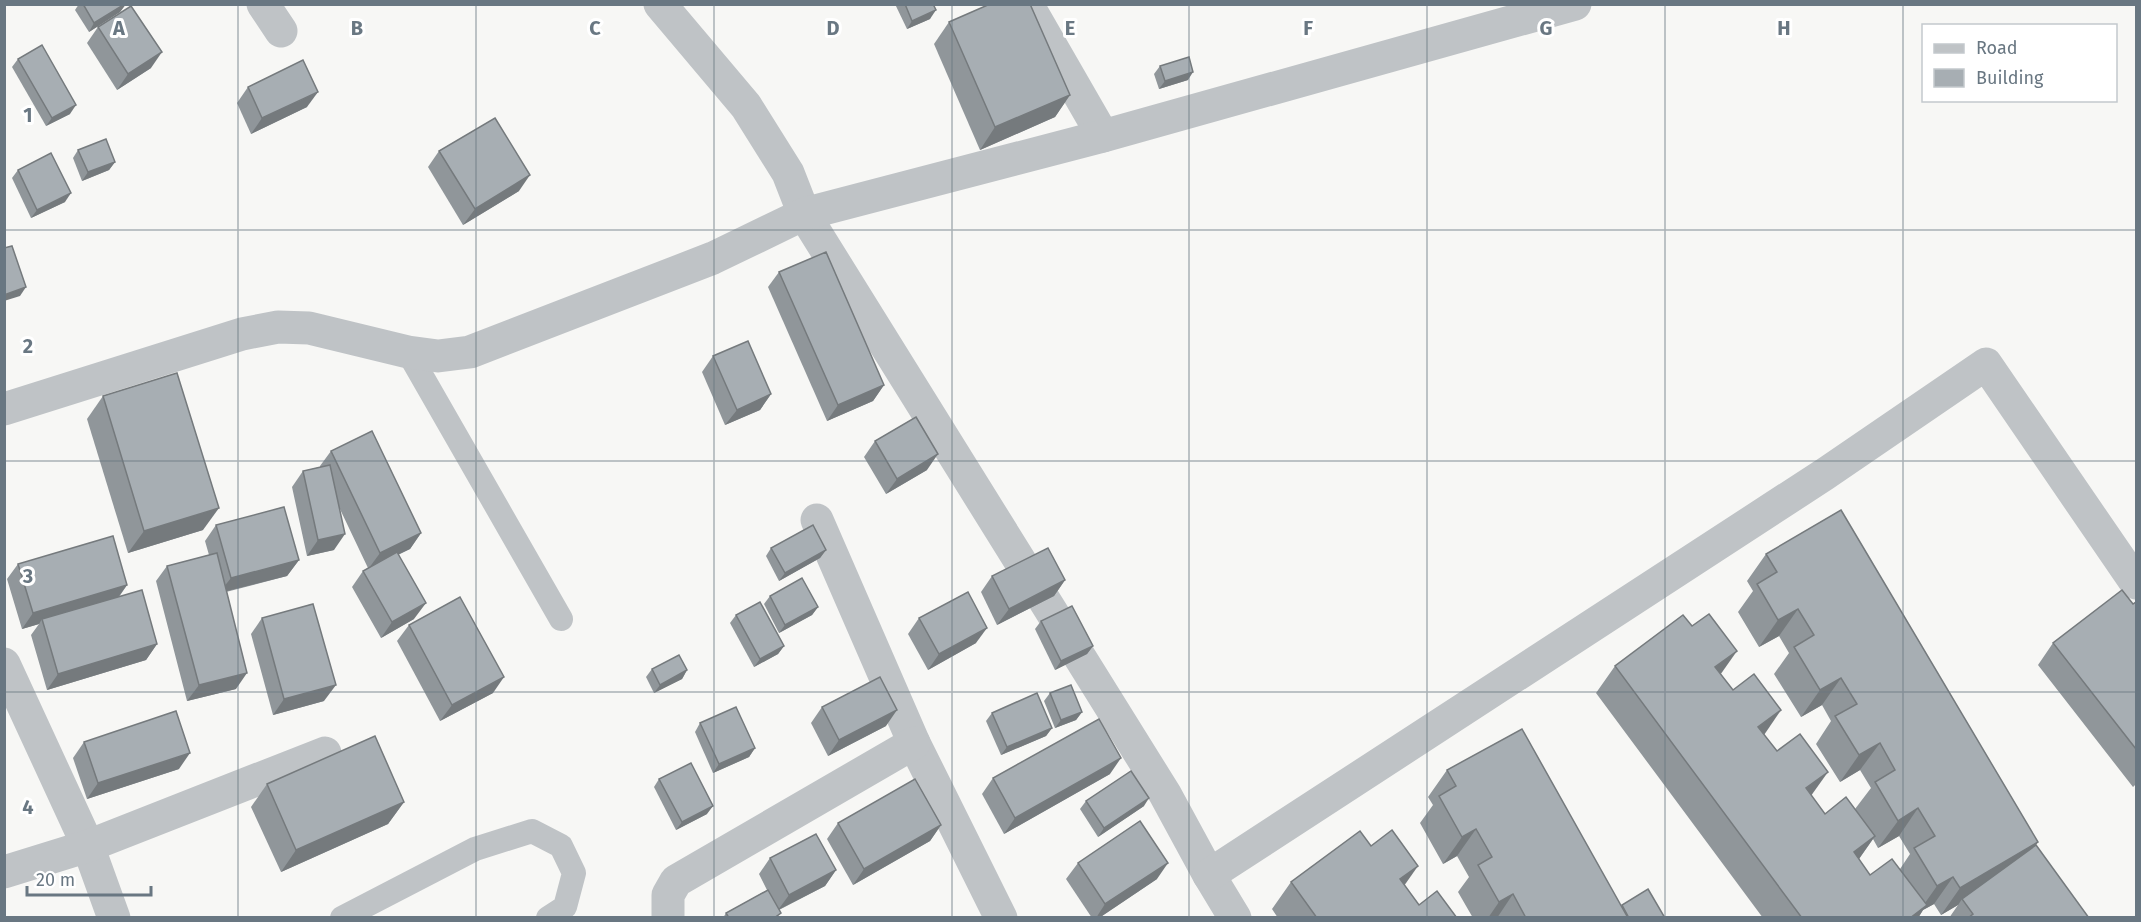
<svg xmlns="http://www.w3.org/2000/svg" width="2141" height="922" font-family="'Fira Sans',sans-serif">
<rect width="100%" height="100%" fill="#f7f7f5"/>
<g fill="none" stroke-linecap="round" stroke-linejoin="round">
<g stroke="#bfc3c6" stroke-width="24">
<path d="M408,352L561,619"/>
<path d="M342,918L475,849L532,831L561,846L574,873L565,907L548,918"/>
</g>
<g stroke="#bfc3c6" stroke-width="33">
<path d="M263,4L281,31"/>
<path d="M660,4L746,106L788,173L804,214L1165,794L1209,875L1235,918"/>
<path d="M1027,4L1103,136"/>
<path d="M4,409L242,334L278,327L309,328L408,352L438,356L470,352L713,258L804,214L1103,136L1575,4"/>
<path d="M817,520L914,743L1001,918"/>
<path d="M4,664L88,846L114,918"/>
<path d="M4,872L88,846L325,753"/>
<path d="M1209,875L1825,474L1986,364L2136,583"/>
<path d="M668,918V895L676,881L914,743"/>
</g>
</g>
<g fill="#90969a" fill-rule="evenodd">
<path d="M79,4H126L120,12L89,32L75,10Z"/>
<path d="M895,4H933L930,19L907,29Z"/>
<path d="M949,22L1070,95L1055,117L980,150L934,44Z"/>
<path d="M98,27L151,68L117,90L87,43Z"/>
<path d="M18,59L70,114L46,126L12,67Z"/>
<path d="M1160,66L1188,80L1159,89L1154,74Z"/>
<path d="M248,87L307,107L251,134L237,103Z"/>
<path d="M78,150L115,162L109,170L82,181L73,158Z"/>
<path d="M439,151L519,191L463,225L428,167Z"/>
<path d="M18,170L65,202L31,218L12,178Z"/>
<path d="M779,272L884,385L873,401L827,421L768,287Z"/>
<path d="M713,356L771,394L760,410L725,425L702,372Z"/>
<path d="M103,396L203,530L128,553L87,419Z"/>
<path d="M875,441L927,470L886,494L864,457Z"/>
<path d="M331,451L421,533L410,549L398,555L414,619L381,638L352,587L363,571L368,568L339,507L334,550L307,556L292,487L303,471L320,467V466Z"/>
<path d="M216,525L299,560L287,576L226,592L236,689L187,701L156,581L167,566L209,555L205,541Z"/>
<path d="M771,548L826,550L820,558L779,581L766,556Z"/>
<path d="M1766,554L2038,842L2035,846L2089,918H1949L1958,905L1941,915L1934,904L1923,910L1918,918H1763L1596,693L1615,666L1721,674L1764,735L1825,814L1855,809L1871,788L1860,770L1840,782L1816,744L1831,721L1822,705L1801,717L1774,674L1789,653L1779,636L1759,647L1738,612L1753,591L1747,581ZM1899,836L1910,854L1900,869L1870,875L1859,859L1873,839L1878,848Z"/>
<path d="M18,564L127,585L119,597L157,644L146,660L47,690L31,635L39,624L22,629L7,579Z"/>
<path d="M992,576L1065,580L1054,596L997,625L981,592Z"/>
<path d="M770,596L818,607L812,615L779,633L764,604Z"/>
<path d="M2136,602V784L2133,787L2038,665L2053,643L2133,604Z"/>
<path d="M736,615L784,646L778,654L754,667L730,623Z"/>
<path d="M262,618L324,701L273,715L251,634Z"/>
<path d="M919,618L976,643L928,670L908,634Z"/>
<path d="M1041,621L1093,646L1087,654L1055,670L1035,629Z"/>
<path d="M409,625L493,693L440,721L397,641Z"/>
<path d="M652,669L687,670L682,679L654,693L646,677Z"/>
<path d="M1050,693L1082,712L1076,720L1055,728L1044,701Z"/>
<path d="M822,707L886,726L828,756L811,723Z"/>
<path d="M992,713L1052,728L1046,736L1001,755L986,721Z"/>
<path d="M700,723L755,748L749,757L713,773L695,732Z"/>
<path d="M84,742L179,769L87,799L73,758Z"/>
<path d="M1447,770L1621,906L1622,905L1665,918H1473L1458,892L1469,877L1457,856L1443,864L1420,823L1433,805L1428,797Z"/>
<path d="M1110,774L1004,834L982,794L993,778Z"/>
<path d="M659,779L707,814L676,830L654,787Z"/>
<path d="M267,784L404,802L388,824L281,872L251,807Z"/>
<path d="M1086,801L1144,806L1098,837L1080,809Z"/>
<path d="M838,823L941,825L930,841L853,885L827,839Z"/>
<path d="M1371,846L1404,886L1419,905L1457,918H1278L1272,909L1291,882Z"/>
<path d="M770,858L836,870L825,886L779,910L778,918H723L726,913L767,890L759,874Z"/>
<path d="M1078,863L1157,879L1099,918H1092L1066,879Z"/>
</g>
<g fill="#757a7d">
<path d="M126,4L120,12L89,32L94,23Z"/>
<path d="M936,10L930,19L907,29L912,21Z"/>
<path d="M162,52L151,68L117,90L128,74Z"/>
<path d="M1193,72L1188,80L1159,89L1165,81Z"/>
<path d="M318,92L307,107L251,134L262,118Z"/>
<path d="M1070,95L1055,117L980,150L995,127Z"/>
<path d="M76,105L70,114L46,126L52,118Z"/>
<path d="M115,162L109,170L82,181L88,172Z"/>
<path d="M530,175L519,191L463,225L475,209Z"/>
<path d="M71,193L65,202L31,218L37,210Z"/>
<path d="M26,287L20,296L4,301V295Z"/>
<path d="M884,385L873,401L827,421L838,405Z"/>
<path d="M771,394L760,410L725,425L737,410Z"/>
<path d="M938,454L927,470L886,494L897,479Z"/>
<path d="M219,508L203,530L128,553L144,531Z"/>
<path d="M421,533L410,549L369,568L380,553Z"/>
<path d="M345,534L334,550L307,556L318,540Z"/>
<path d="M826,550L820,558L779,581L785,573Z"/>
<path d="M299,560L287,576L219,593L231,578Z"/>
<path d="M1065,580L1054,596L997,625L1009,609Z"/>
<path d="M127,585L116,600L42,619L39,624L22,629L33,613Z"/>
<path d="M426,603L414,619L381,638L392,622Z"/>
<path d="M818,607L812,615L779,633L785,625Z"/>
<path d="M1798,609L1779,636L1759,647L1778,620Z"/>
<path d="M987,628L976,643L928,670L939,654Z"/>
<path d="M157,644L146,660L47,690L58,674Z"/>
<path d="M784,646L778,654L754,667L760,659Z"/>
<path d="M1093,646L1087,654L1055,670L1061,661Z"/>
<path d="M1737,651L1718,678L1715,667Z"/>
<path d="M687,670L682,679L654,693L660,685Z"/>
<path d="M247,673L236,689L187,701L199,685Z"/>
<path d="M504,677L493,693L440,721L452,705Z"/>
<path d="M1841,678L1822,705L1801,717L1820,690Z"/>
<path d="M336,685L324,701L273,715L284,699Z"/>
<path d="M897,710L886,726L828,756L839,740Z"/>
<path d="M1781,710L1762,738L1758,727Z"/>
<path d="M1082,712L1076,720L1055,728L1061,720Z"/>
<path d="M1052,728L1046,736L1001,755L1007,747Z"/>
<path d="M1880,743L1860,770L1840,782L1859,755Z"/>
<path d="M755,748L749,757L713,773L719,764Z"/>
<path d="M190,753L179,769L87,799L98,783Z"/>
<path d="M1121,758L1110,774L1004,834L1015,818Z"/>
<path d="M1828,772L1808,800L1806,788Z"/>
<path d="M1149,798L1144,806L1098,837L1104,828Z"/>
<path d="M404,802L388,824L281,872L296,850Z"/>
<path d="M713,806L707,814L676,830L682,822Z"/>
<path d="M1918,808L1899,836L1878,848L1898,821Z"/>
<path d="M941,825L930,841L853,885L864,869Z"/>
<path d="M1476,829L1457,856L1443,864L1462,837Z"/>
<path d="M1875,836L1856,863L1854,852Z"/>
<path d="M2038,842L2019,869L1962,899L1958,905L1941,915L1960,888Z"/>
<path d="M1168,863L1157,879L1099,918H1096L1105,904Z"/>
<path d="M1418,866L1399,893L1400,879Z"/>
<path d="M836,870L825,886L778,910L789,895Z"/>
<path d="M1953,877L1934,904L1923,910L1918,918H1910L1920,910L1937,886Z"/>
<path d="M1513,894L1497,918H1488L1499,902Z"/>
</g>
<g fill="#a7aeb3" stroke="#757a7d" stroke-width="1.5">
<path d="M83,4H125L94,23Z"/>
<path d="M905,4H933L936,10L912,21Z"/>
<path d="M990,4H1030L1070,95L995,127L949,22Z"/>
<path d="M131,6L162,52L128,74L98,27Z"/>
<path d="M42,45L76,105L52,118L18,59Z"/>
<path d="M1189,57L1193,72L1165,81L1160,66Z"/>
<path d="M303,60L318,92L262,118L248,87Z"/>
<path d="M495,118L530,175L475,209L439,151Z"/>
<path d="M106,139L115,162L88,172L78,150Z"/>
<path d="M51,153L71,193L37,210L18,170Z"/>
<path d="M12,246L26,287L4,295V248Z"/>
<path d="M826,252L884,385L838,405L779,272Z"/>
<path d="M748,341L771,394L737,410L713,356Z"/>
<path d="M177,373L219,508L144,531L103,396Z"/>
<path d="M916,417L938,454L897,479L875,441Z"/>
<path d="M372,431L421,533L380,553L331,451Z"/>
<path d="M330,465L345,534L318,540L303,471Z"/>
<path d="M284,507L299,560L231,578L216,525Z"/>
<path d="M1841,510L2038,842L1960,888L1953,877L1937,886L1914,848L1935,836L1918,808L1898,821L1875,782L1895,770L1880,743L1859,755L1835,716L1857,704L1841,678L1820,690L1794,647L1814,635L1798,609L1778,620L1757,584L1777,572L1766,554Z"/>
<path d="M813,525L826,550L785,573L771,548Z"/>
<path d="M113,536L127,585L33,613L18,564Z"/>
<path d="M1048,548L1065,580L1009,609L992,576Z"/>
<path d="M397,552L426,603L392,622L363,571Z"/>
<path d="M217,553L247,673L199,685L167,566Z"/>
<path d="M802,578L818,607L785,625L770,596Z"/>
<path d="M142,590L157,644L58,674L42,619Z"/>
<path d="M2122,590L2133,604L2136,602V749L2053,643Z"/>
<path d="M968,592L987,628L939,654L919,618Z"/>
<path d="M460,597L504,677L452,705L409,625Z"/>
<path d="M760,602L784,646L760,659L736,615Z"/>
<path d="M313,604L336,685L284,699L262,618Z"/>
<path d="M1072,606L1093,646L1061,661L1041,621Z"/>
<path d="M1709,614L1737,651L1715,667L1733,690L1754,674L1781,710L1758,727L1777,751L1800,734L1828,772L1806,788L1825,814L1846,797L1875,836L1854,852L1870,875L1892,859L1927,905L1910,918H1802L1615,666L1683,615L1692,626Z"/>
<path d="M679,655L687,670L660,685L652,669Z"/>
<path d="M880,677L897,710L839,740L822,707Z"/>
<path d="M1071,685L1082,712L1061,720L1050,693Z"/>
<path d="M1037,693L1052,728L1007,747L992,713Z"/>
<path d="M736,707L755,748L719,764L700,723Z"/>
<path d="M176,711L190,753L98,783L84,742Z"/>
<path d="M1099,719L1121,758L1015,818L993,778Z"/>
<path d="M1522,729L1628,918H1526L1513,894L1499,902L1478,865L1492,857L1476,829L1462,837L1439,796L1456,786L1447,770Z"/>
<path d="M375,736L404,802L296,850L267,784Z"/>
<path d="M691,763L713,806L682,822L659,779Z"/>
<path d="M1131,771L1149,798L1104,828L1086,801Z"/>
<path d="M915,779L941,825L864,869L838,823Z"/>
<path d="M1140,821L1168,863L1105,904L1078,863Z"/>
<path d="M1392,830L1418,866L1400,879L1419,905L1437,891L1457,918H1317L1291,882L1360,831L1371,846Z"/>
<path d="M816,834L836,870L789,895L770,858Z"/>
<path d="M2036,845L2089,918H1968L1973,914L1962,899Z"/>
<path d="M1648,889L1665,918H1629L1622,905Z"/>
<path d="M768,890L781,913L774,918H729L726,913Z"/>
</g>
<path fill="none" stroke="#697782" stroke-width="1.5" stroke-opacity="0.55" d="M238,4V918M476,4V918M714,4V918M952,4V918M1189,4V918M1427,4V918M1665,4V918M1903,4V918M4,230H2136M4,461H2136M4,692H2136"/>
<g font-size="20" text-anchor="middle" font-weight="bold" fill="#697782" stroke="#fff" stroke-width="6" stroke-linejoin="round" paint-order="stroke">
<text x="119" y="35">A</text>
<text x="357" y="35">B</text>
<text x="595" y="35">C</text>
<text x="833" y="35">D</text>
<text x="1070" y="35">E</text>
<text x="1308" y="35">F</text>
<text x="1546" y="35">G</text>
<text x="1784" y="35">H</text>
<text x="28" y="122">1</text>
<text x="28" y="353">2</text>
<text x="28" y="583">3</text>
<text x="28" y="814">4</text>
</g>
<rect width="2141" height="922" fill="none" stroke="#697782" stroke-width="12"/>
<rect x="1922" y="24" width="195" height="78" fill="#ffffff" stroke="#c3c9cd" stroke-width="1.5"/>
<rect x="1934" y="44" width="30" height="9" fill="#bfc3c6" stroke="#c3c9cd" stroke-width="1.5"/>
<text x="1976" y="54" font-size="18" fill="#697782">Road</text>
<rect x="1934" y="69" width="30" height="18" fill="#a7aeb3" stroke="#c3c9cd" stroke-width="1.5"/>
<text x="1976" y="84" font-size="18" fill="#697782">Building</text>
<path d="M27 886v9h124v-9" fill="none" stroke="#697782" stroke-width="3"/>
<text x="36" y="886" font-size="18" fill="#697782" stroke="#ffffff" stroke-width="4.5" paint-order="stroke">20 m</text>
</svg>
